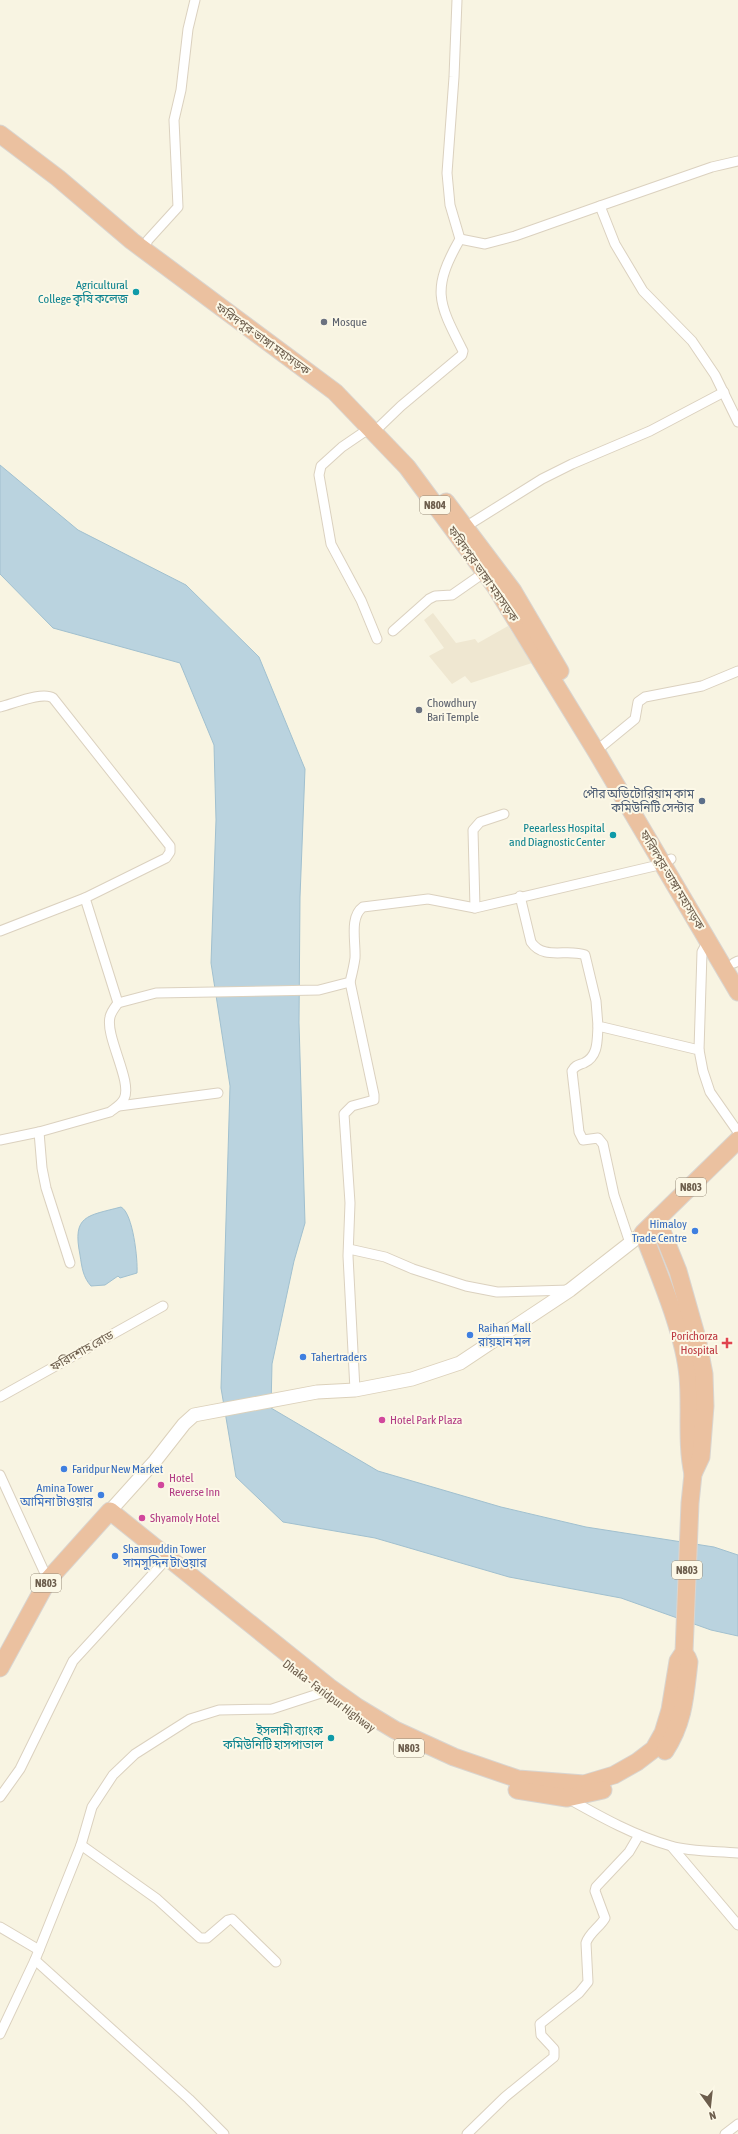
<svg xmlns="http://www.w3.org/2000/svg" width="738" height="2134" font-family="'Asap Condensed','Noto Sans Bengali',sans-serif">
<rect width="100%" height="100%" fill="#f8f4e2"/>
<path fill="#efe7d1" d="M433,613L456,643L475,639L478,643L508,626L532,663L471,683L465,676L452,684L429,656L444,648L424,620Z"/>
<g fill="#bad3df" stroke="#a1c0cf">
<path d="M0,465L78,530L186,585L259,657L305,769L300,897L299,1023L305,1223L294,1261L272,1364L271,1408L378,1471L501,1507L586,1527L714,1547L738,1555V1636L711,1630L621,1598L509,1577L375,1538L283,1522L236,1477L221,1388L230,1086L211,963L216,820L214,745L180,663L53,628L0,574Z"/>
<path d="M121,1207C133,1213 138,1260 137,1273L120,1278L118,1276L105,1285L91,1286C83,1277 82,1268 80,1255C72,1215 87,1216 121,1207Z"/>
</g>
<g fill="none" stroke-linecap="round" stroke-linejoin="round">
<g stroke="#dbd1bf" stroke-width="11">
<g id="street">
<path d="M738,161L712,167L600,206L615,244L643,291L692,341L715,375L738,422"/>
<path d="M460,239L485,244L515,236L600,206"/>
<path d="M144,249L148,240L178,207L174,120L181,90L188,29L195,0"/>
<path d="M462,529L542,479L572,464L650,431L724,392"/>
<path d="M393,631L429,599L435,596L452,595L485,572"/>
<path d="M377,639L361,600L331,544L319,475L321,466L342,447L364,432H374L401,406L462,355L463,351C438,302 431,290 460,239L450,205L447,173L454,77L457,0"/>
<path d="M0,707C13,704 42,691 53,698L170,846V852L166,858L85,898L0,931"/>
<path d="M596,751L635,719L638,702L645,697L702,686L738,671"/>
<path d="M520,896L531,942C544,961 567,948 585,955L596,1001L598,1026L699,1050L703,1071L710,1092L738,1132"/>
<path d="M475,908L473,830L480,822L504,814"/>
<path d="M734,963L738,961"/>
<path d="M350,982L374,1095V1100L352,1106L344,1114L350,1203L348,1256L355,1390"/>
<path d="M118,1003L156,993L319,990L350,982C352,974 354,966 355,958C356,942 349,917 363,907L428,899L475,908L663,864L671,859"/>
<path d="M598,1026C597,1039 599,1056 584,1063C579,1065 575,1065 572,1071L579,1132L583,1140L598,1138L603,1144L614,1195L630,1243"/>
<path d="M699,1050L702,952L708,941"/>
<path d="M119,1106L218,1093"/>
<path d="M39,1132L42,1168L46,1188L70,1263"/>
<path d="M0,1140L39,1132L110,1112C115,1108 121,1105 124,1099C133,1082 105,1037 110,1017C111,1012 115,1007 118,1003L85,898"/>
<path d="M349,1249L385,1257L413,1269L466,1286L497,1292L570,1290"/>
<path d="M0,1397L163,1306"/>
<path d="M0,1475L48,1580"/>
<path d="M0,1797L20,1769L73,1661L162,1564"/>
<path d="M569,1799C601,1817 635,1836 671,1846C690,1852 718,1851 738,1853"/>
<path d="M81,1845L157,1899L200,1938H207L228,1920L232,1919L276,1962"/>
<path d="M672,1847L738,1925"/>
<path d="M0,1927L39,1950"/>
<path d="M35,1960L189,2099L224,2134"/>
<path d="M0,2034L35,1960L81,1845L92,1807L113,1775L135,1754L190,1719L219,1710L272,1709L321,1693L329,1687"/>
<path d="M467,2134L505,2097L554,2057V2049L541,2035L540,2024L579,1993L588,1982L586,1943C589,1933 600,1927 605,1918L595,1891L596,1887L629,1852L639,1835"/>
<path d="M725,2134L738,2124"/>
</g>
</g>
<g stroke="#dcd1bb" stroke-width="15">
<path id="secondary" d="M110,1511L155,1461L184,1424L194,1415L317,1392L355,1390L412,1379L460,1363L570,1290L643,1233"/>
</g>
<g stroke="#d9d5d0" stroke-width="19">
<g id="highway">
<path d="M0,134L58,178L132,241L335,392L407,467L495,586L596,751L738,992"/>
<path d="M446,502L513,591L560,671"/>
<path d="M693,1474C686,1442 691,1409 688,1376C684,1332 659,1275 643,1233L738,1140"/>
<path d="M0,1668L48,1580L110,1511L329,1687L357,1707L395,1730L454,1757L518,1779L584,1784L614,1775L637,1762L654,1749L663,1733L670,1710L678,1661L684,1652L690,1503L693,1474L701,1457L705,1406L704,1374L697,1338L678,1271L657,1219"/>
<path d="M665,1751C684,1722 685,1696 689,1662L687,1657"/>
<path d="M517,1790L567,1798L603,1790"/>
</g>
</g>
<use href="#street" stroke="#fff" stroke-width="9"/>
<use href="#secondary" stroke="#fff" stroke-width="13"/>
<use href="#highway" stroke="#ebc1a0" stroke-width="17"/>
</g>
<g fill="#0f9aa8" stroke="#fcf8e7" stroke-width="1.5">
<circle cx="136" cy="292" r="4"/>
<circle cx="613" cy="835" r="4"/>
<circle cx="331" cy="1738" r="4"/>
</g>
<g fill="#6b7280" stroke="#fcf8e7" stroke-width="1.5">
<circle cx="324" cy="322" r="4"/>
<circle cx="419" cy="710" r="4"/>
</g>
<circle fill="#5c6f8a" stroke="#fcf8e7" stroke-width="1.5" cx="702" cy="801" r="4"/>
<g fill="#3f7fe0" stroke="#fcf8e7" stroke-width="1.5">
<circle cx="695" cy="1231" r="4"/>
<circle cx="470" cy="1335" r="4"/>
<circle cx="303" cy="1357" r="4"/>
<circle cx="64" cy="1469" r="4"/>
<circle cx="101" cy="1495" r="4"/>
<circle cx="115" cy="1556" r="4"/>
</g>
<path fill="#e0444e" stroke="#fcf8e7" stroke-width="1.5" d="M725 1337h4v4h4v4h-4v4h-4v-4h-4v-4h4z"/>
<g fill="#d1479c" stroke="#fcf8e7" stroke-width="1.5">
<circle cx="382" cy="1420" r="4"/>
<circle cx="161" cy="1485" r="4"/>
<circle cx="142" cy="1518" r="4"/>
</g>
<g text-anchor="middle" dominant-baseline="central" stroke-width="4" stroke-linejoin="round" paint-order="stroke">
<g fill="#fcf8e7" stroke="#978c7a" stroke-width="1">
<rect x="420" y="496" width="30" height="18" rx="3"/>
<rect x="676" y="1178" width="30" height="18" rx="3"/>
<rect x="672" y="1561" width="30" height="18" rx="3"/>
<rect x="31" y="1574" width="30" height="18" rx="3"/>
<rect x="394" y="1739" width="30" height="18" rx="3"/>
</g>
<g font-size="11" font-weight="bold" fill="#6c5d4c">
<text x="435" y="505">N804</text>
<text x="691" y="1187">N803</text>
<text x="687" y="1570">N803</text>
<text x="46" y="1583">N803</text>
<text x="409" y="1748">N803</text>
</g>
<g font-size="12" fill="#0d838f" stroke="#fcf8e7" text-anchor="end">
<text x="128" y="285">Agricultural<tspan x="128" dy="14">College কৃষি কলেজ</tspan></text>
<text x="605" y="828">Peearless Hospital<tspan x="605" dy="14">and Diagnostic Center</tspan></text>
<text x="323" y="1731">ইসলামী ব্যাংক<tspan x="323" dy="14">কমিউনিটি হাসপাতাল</tspan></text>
</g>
<g font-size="12" fill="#5b616d" stroke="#fcf8e7" text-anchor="start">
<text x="332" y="322">Mosque</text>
<text x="427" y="703">Chowdhury<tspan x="427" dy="14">Bari Temple</tspan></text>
</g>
<g font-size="12" fill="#6c5d4c" stroke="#fcf8e7">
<text transform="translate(263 339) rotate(36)">ফরিদপুর-ভাঙ্গা মহাসড়ক</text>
<text transform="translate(483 574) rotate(55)">ফরিদপুর-ভাঙ্গা মহাসড়ক</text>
<text transform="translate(672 880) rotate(59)">ফরিদপুর-ভাঙ্গা মহাসড়ক</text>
<text transform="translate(82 1351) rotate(-29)">ফরিদশাহ রোড</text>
<text transform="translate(329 1696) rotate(37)">Dhaka - Faridpur Highway</text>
</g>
<g font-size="12" fill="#4e5e75" stroke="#fcf8e7" text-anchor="end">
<text x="694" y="794">পৌর অডিটোরিয়াম কাম<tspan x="694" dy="14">কমিউনিটি সেন্টার</tspan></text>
</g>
<g font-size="12" fill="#366cbe" stroke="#fcf8e7" text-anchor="start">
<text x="687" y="1224" text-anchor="end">Himaloy<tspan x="687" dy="14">Trade Centre</tspan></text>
<text x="478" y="1328">Raihan Mall<tspan x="478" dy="14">রায়হান মল</tspan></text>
<text x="311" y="1357">Tahertraders</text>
<text x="72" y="1469">Faridpur New Market</text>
<text x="93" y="1488" text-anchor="end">Amina Tower<tspan x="93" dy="14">আমিনা টাওয়ার</tspan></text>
<text x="123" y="1549">Shamsuddin Tower<tspan x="123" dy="14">সামসুদ্দিন টাওয়ার</tspan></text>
</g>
<g font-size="12" fill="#be3a42" stroke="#fcf8e7" text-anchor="end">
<text x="718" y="1336">Porichorza<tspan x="718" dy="14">Hospital</tspan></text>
</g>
<g font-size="12" fill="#b23c85" stroke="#fcf8e7" text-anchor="start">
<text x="390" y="1420">Hotel Park Plaza</text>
<text x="169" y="1478">Hotel<tspan x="169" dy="14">Reverse Inn</tspan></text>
<text x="150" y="1518">Shyamoly Hotel</text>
</g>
</g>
<g transform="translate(710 2106) rotate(165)" stroke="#fcf8e7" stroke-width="3" paint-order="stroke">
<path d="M0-3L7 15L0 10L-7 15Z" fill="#6c5d4c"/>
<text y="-6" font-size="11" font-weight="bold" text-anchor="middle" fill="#6c5d4c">N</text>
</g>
</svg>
